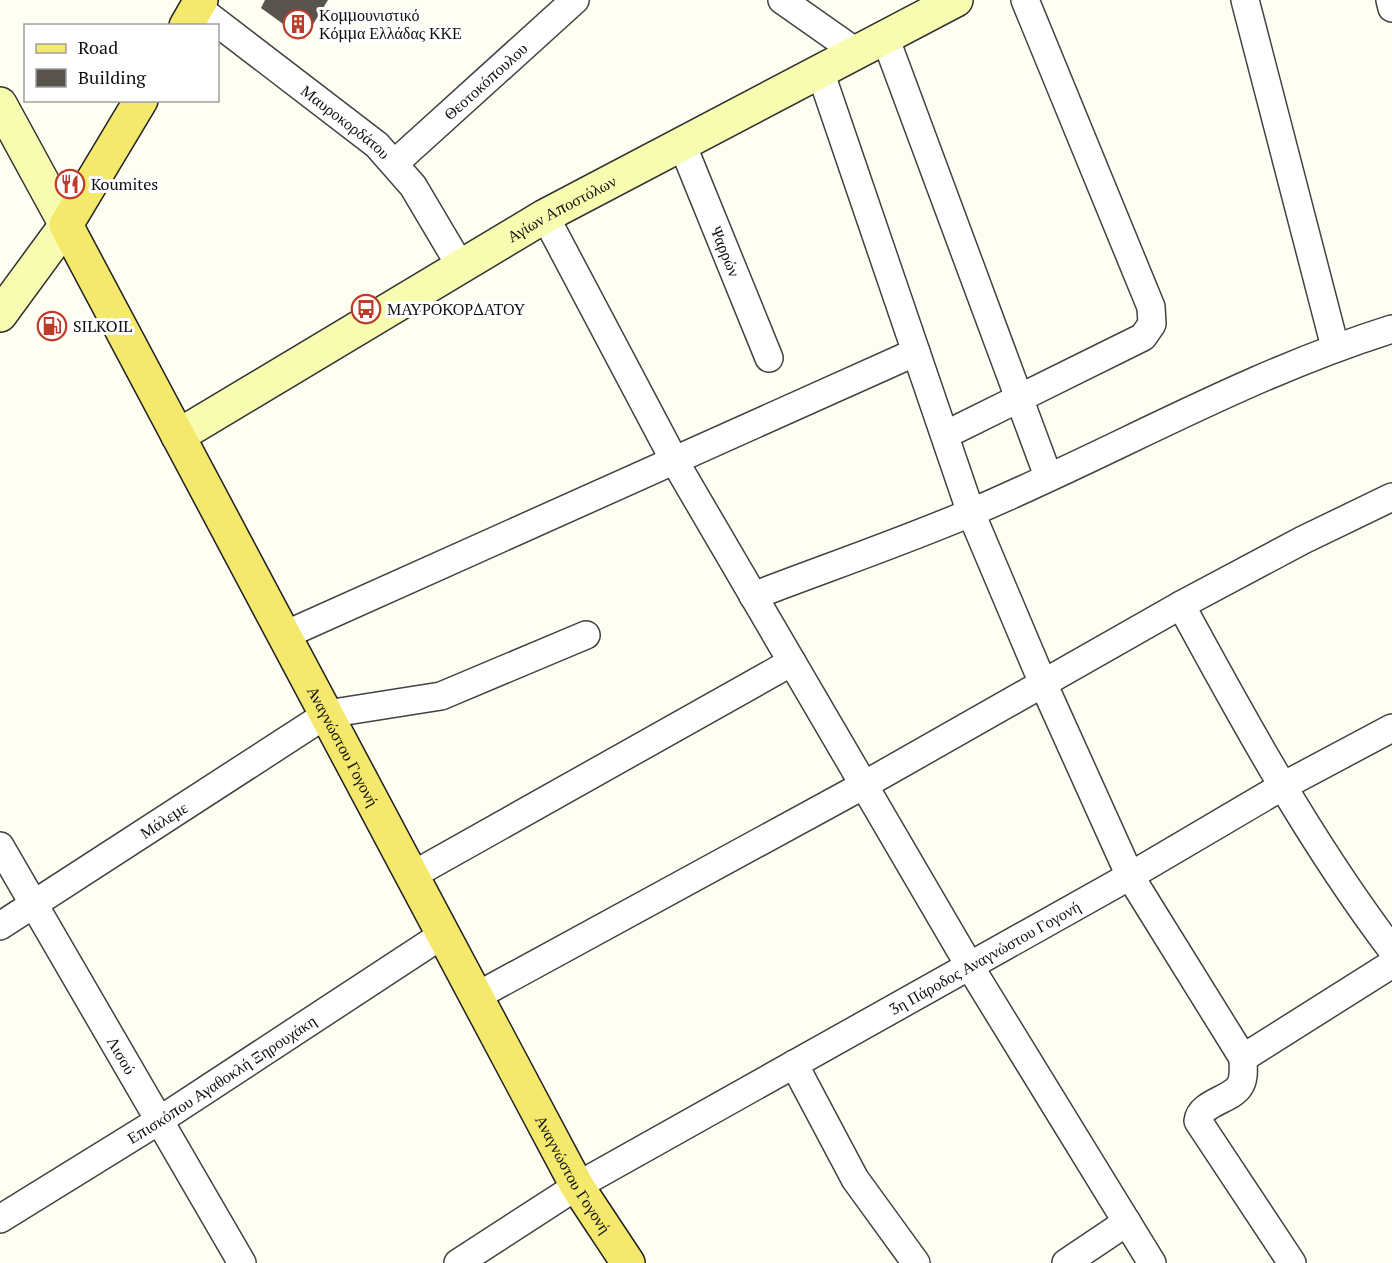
<svg xmlns="http://www.w3.org/2000/svg" width="1392" height="1263" font-family="'PT Serif',serif">
<rect width="100%" height="100%" fill="#fffef2"/>
<path fill="#58534c" d="M265,0H328L304,39L261,8Z"/>
<g fill="none" stroke-linecap="round" stroke-linejoin="round">
<g stroke="#424242" stroke-width="30">
<g id="street">
<path d="M782,0L856,52"/>
<path d="M1245,0L1335,347"/>
<path d="M1390,0L1392,8"/>
<path id="s1" d="M197,7L377,145L413,186L461,267"/>
<path d="M885,37L1048,476"/>
<path d="M820,71L971,513L1042,681L1130,876L1243,1058C1243,1067 1245,1079 1239,1087C1230,1100 1200,1103 1198,1121L1292,1263"/>
<path id="s2" d="M682,144L769,358"/>
<path id="s3" d="M395,163L575,0"/>
<path d="M545,216L674,460L969,965L1152,1263"/>
<path d="M945,435L1143,337L1152,324L1151,307L1025,0"/>
<path d="M753,596C826,568 899,543 970,513C1112,453 1245,375 1392,329"/>
<path d="M1181,605C1245,723 1311,843 1392,950"/>
<path d="M285,635L916,352"/>
<path id="s4" d="M0,846L242,1263"/>
<path d="M411,876L792,662"/>
<path id="s5" d="M0,926L327,714L441,696L586,635"/>
<path d="M475,997L864,785L1181,605L1303,540L1392,497"/>
<path d="M1243,1058L1392,964"/>
<path d="M794,1064L855,1179L916,1263"/>
<path id="s6" d="M0,1219L160,1120L442,935"/>
<path id="s7" d="M458,1263L577,1186L1130,876L1283,786L1392,728"/>
<path d="M1066,1263L1127,1222"/>
</g>
</g>
<g stroke="#313131" stroke-width="36">
<g id="secondary">
<path d="M0,104L66,225L0,315"/>
<path id="s8" d="M178,436L545,216L956,0"/>
</g>
</g>
<g stroke="#202020" stroke-width="36">
<g id="primary">
<path d="M186,26L201,0"/>
<path id="s9" d="M141,100L66,225L577,1186L628,1263"/>
</g>
</g>
<use href="#street" stroke="#fff" stroke-width="27"/>
<use href="#secondary" stroke="#f8fcb0" stroke-width="33"/>
<use href="#primary" stroke="#f4e96d" stroke-width="33"/>
</g>
<defs>
<g id="building-ring" transform="scale(1.5)"><circle r="9.5" fill="#fff" stroke="#bc3c2b" stroke-width="1.5"/><path d="M-4-6H4V6H1V3H-1V6H-4ZM-2.5-4.3h1.7v1.8h-1.7ZM.8-4.3h1.7v1.8H.8ZM-2.5-1h1.7V.8h-1.7ZM.8-1h1.7V.8H.8Z" fill="#bc3c2b"/></g>
<g id="restaurant-ring" transform="scale(1.5)"><circle r="9.5" fill="#fff" stroke="#bc3c2b" stroke-width="1.5"/><path d="M-5-6h1v4h1v-4h1v4h1v-4h1v5L-1.5 .5V6h-2V.5L-5-1ZM5-6V6H3V1.5H1.5Q1.5-4 5-6Z" fill="#bc3c2b"/></g>
<g id="bus-ring" transform="scale(1.5)"><circle r="9.5" fill="#fff" stroke="#bc3c2b" stroke-width="1.5"/><path d="M-5-6H5V4H4V6H2V4H-2V6H-4V4H-5ZM-3.5-4V0h7V-4ZM-3.5 1.2v1.5H-2V1.2ZM2 1.2v1.5H3.5V1.2Z" fill="#bc3c2b"/></g>
<g id="fuel-ring" transform="scale(1.5)"><circle r="9.5" fill="#fff" stroke="#bc3c2b" stroke-width="1.5"/><path d="M-5.5-6h7V0h2V4h1.3V-2.5L3-4.5l.8-.8L6-3V5H2.5V1h-1V6h-7ZM-4.2-4.7v3.2H.2V-4.7Z" fill="#bc3c2b"/></g>
</defs>
<g fill-rule="evenodd">
<use href="#building-ring" x="298" y="24"/>
<use href="#restaurant-ring" x="70" y="184"/>
<use href="#bus-ring" x="366" y="309"/>
<use href="#fuel-ring" x="52" y="326"/>
</g>
<g text-anchor="middle" dominant-baseline="central" stroke-width="6" stroke-linejoin="round" paint-order="stroke">
<g font-size="16" fill="#0f0f0f" stroke="#fff" text-anchor="start">
<text x="319" y="15">Κομμουνιστικό<tspan x="319" dy="18">Κόμμα Ελλάδας ΚΚΕ</tspan></text>
<text x="91" y="184">Koumites</text>
<text x="387" y="309">ΜΑΥΡΟΚΟΡΔΑΤΟΥ</text>
<text x="73" y="326">SILKOIL</text>
</g>
<g font-size="16" fill="#0f0f0f" stroke="#fff">
<text stroke="none"><textPath href="#s3" startOffset="122">Θεοτοκόπουλου</textPath></text>
<text stroke="none"><textPath href="#s1" startOffset="188">Μαυροκορδάτου</textPath></text>
<text stroke="none"><textPath href="#s8" startOffset="446">Αγίων Αποστόλων</textPath></text>
<text stroke="none"><textPath href="#s2" startOffset="116">Ψαρρών</textPath></text>
<text stroke="none"><textPath href="#s9" startOffset="736">Αναγνώστου Γογονή</textPath></text>
<text stroke="none"><textPath href="#s5" startOffset="195">Μάλεμε</textPath></text>
<text stroke="none"><textPath href="#s7" startOffset="609">3η Πάροδος Αναγνώστου Γογονή</textPath></text>
<text stroke="none"><textPath href="#s4" startOffset="242">Λισού</textPath></text>
<text stroke="none"><textPath href="#s6" startOffset="262">Επισκόπου Αγαθοκλή Ξηρουχάκη</textPath></text>
<text stroke="none"><textPath href="#s9" startOffset="1222">Αναγνώστου Γογονή</textPath></text>
</g>
</g>
<rect x="24" y="24" width="195" height="78" fill="#ffffff" stroke="#9f9f9f" stroke-width="1.5"/>
<rect x="36" y="44" width="30" height="9" fill="#f4e96d" stroke="#9f9f9f" stroke-width="1.5"/>
<text x="78" y="54" font-size="18" fill="#0f0f0f">Road</text>
<rect x="36" y="69" width="30" height="18" fill="#58534c" stroke="#9f9f9f" stroke-width="1.5"/>
<text x="78" y="84" font-size="18" fill="#0f0f0f">Building</text>
</svg>
